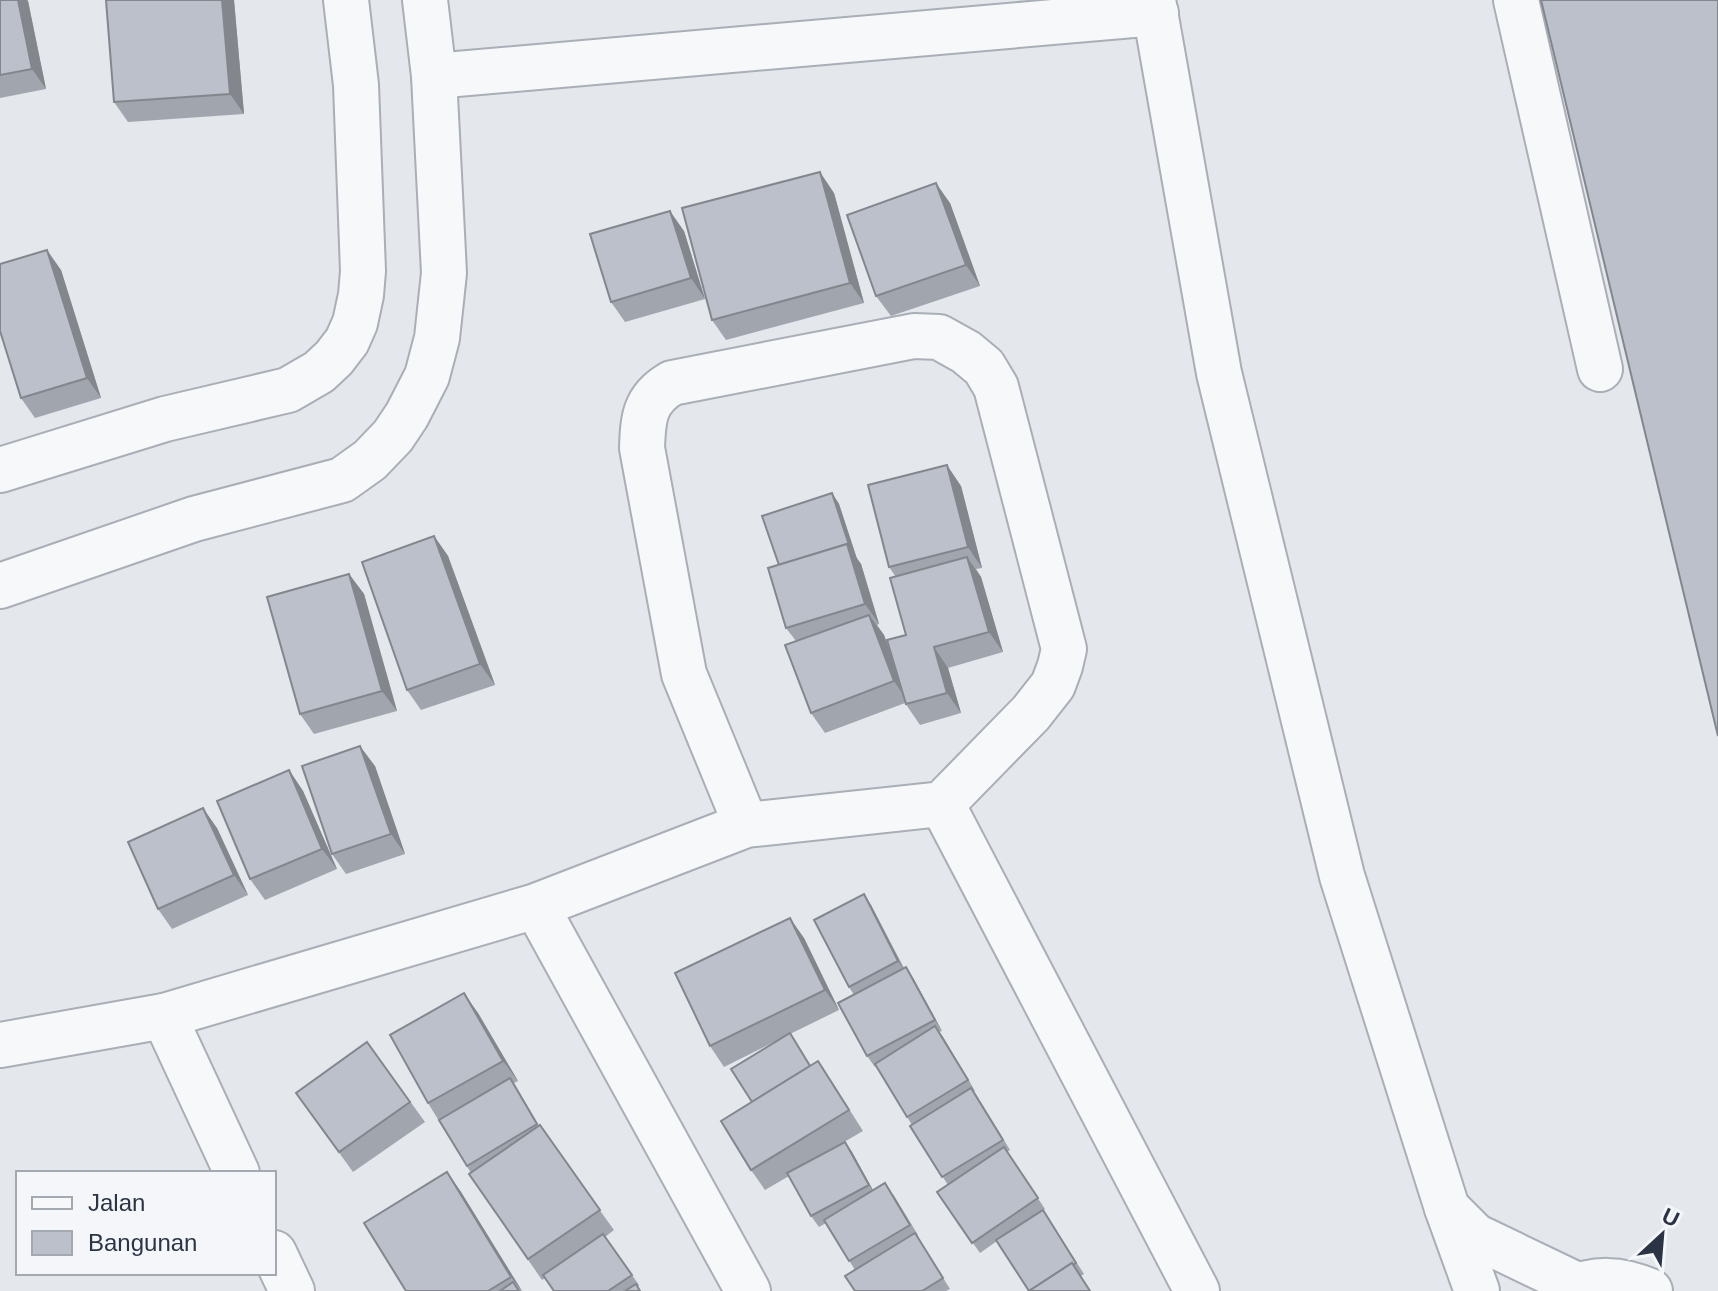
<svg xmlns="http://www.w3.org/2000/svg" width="1718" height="1291" font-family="Helvetica,sans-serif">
<rect width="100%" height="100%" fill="#e4e7ec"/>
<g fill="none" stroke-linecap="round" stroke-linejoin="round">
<g stroke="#a9aeb7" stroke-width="48">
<g id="minor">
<path d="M1153,0L1219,373L1342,876L1447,1208L1477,1291"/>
<path d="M1516,0L1600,369"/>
<path d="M434,76L1156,13"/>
<path d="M0,470L165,419L288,390L319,372L334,358L347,341L355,323L361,295L363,271L356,85L346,0"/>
<path d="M0,586L194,519L342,480L370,460L393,436L407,415L427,376L437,338L444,273L434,76L425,0"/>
<path d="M942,804L1197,1291"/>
<path d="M536,906L748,1291"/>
<path d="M164,1016L237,1173"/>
<path d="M0,1045L164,1016L536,906L746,825L942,804L1031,713L1053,685L1060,666L1064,649L996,387L984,367L966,352L939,337L914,336L672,383C644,399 643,419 642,448L684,674L746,825"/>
<path d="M1447,1208L1475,1236L1577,1285"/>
<path d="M274,1253L292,1291"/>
<path d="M1565,1291C1595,1277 1620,1278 1650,1291"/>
</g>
</g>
<use href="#minor" stroke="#f7f8fa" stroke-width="44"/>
</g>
<g fill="#a1a5ae">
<path d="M0,0H27L28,1L46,89L0,98Z"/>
<path d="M106,0H234L244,114L128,122L114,102Z"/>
<path d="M834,193L864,303L726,340L712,320Z"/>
<path d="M950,203L980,286L891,316L876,296Z"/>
<path d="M684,231L705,299L625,322L611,302Z"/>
<path d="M61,270L101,398L35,418L21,398Z"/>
<path d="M961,486L982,568L976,569L981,577L1003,652L948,668L961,713L920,725L905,703L825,733L811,713L796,641L786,628L779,565L832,493L839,504L857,559L861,564L879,624L877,625L884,635L894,662L906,635L896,577L889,567Z"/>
<path d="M434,536L448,556L495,685L421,710L407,690Z"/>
<path d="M349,574L364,594L397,711L314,734L300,714Z"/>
<path d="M375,766L405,854L346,874L332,854Z"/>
<path d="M289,770L303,791L337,869L265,900L250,879Z"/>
<path d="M217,828L248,895L172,929L158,909Z"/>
<path d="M871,905L904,968L906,967L913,978L942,1031L939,1032L975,1091H974L1010,1150L1007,1152L1045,1209L1043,1210L1084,1274L1081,1276L997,1241L980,1253L937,1192L948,1185L910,1126L912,1125L876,1066L875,1067L867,1056L854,995L849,987Z"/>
<path d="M804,938L839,1010L790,1034L811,1066L832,1082L863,1131L844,1142L852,1152L873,1190L893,1194L918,1235L917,1236L950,1289L946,1291H855V1270L826,1223L819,1227L811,1216L789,1176L765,1190L751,1170L752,1102L780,1039L724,1067L710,1046Z"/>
<path d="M478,1013L518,1081L514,1083L539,1126L614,1230L605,1237L639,1285L638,1287L641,1291H554L545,1278L542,1280L469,1174L471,1173L428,1103Z"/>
<path d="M367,1042L425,1122L353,1172L296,1093Z"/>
<path d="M447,1172L461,1192L522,1291H406Z"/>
</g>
<g fill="#83868d">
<path d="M18,0H27L28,1L46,89L32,69Z"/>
<path d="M222,0H234L244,114L230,94Z"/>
<path d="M820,172L834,193L864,303L850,283Z"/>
<path d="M936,183L950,203L980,286L966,265Z"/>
<path d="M670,211L684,231L705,299L691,278Z"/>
<path d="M47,250L61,270L101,398L87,378Z"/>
<path d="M947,465L961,486L982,568L968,547Z"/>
<path d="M832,493L839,504L857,559L850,548Z"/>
<path d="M434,536L448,556L495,685L480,664Z"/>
<path d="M847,544L861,564L879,624L865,604Z"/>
<path d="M967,557L981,577L1003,652L989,632Z"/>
<path d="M349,574L364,594L397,711L382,691Z"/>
<path d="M869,615L884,635L908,702L894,681Z"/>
<path d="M934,647L948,668L961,713L947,693Z"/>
<path d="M360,746L375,766L405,854L391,834Z"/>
<path d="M289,770L303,791L337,869L322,849Z"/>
<path d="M203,808L217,828L248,895L234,875Z"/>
<path d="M864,894L871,905L905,972L898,961Z"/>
<path d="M790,918L804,938L839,1010L825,990Z"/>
<path d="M906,967L913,978L942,1031L935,1020Z"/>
<path d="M464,993L478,1013L518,1081L503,1061Z"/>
<path d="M935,1026L943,1037L975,1091L968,1080Z"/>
<path d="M845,1142L852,1152L876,1196L869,1185Z"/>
<path d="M447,1172L461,1192L522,1291L511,1277Z"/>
</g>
<g fill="#bbc0ca" stroke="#83868d" stroke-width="2">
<path d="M0,0H18L32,69L0,75Z"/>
<path d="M106,0H222L230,94L114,102Z"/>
<path d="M1541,0H1718V736Z"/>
<path d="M820,172L850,283L712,320L682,208Z"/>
<path d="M936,183L966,265L876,296L847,215Z"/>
<path d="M670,211L691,278L611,302L590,234Z"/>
<path d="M47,250L87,378L21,398L0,331V264Z"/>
<path d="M947,465L968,547L889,567L868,485Z"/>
<path d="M832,493L850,548L847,544L779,565L762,516Z"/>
<path d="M434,536L480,664L407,690L362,562Z"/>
<path d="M847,544L865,604L786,628L768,568Z"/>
<path d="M967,557L989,632L934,647L947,693L906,704L887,640L906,635L890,578Z"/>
<path d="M349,574L382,691L300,714L267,597Z"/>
<path d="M869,615L894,681L811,713L785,645Z"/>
<path d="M360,746L391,834L332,854L302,766Z"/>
<path d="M289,770L322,849L250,879L217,801Z"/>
<path d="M203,808L234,875L158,909L128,842Z"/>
<path d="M864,894L898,961L849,987L814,920Z"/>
<path d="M790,918L825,990L710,1046L675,973Z"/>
<path d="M906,967L935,1020L867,1056L838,1003Z"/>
<path d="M464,993L503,1061L428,1103L390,1035Z"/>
<path d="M935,1026L968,1080L907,1117L875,1064Z"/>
<path d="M790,1033L810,1066L752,1102L731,1069Z"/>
<path d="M367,1042L410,1102L339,1152L296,1093Z"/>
<path d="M818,1061L849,1110L751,1170L721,1121Z"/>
<path d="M510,1078L537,1124L467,1166L439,1120Z"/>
<path d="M971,1088L1003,1140L942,1177L910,1126Z"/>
<path d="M540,1125L600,1210L528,1259L469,1174Z"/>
<path d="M845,1142L869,1185L811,1216L787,1173Z"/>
<path d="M1004,1147L1038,1198L972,1243L937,1192Z"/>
<path d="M447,1172L511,1277L488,1291H406L364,1223Z"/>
<path d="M885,1183L910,1225L849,1261L824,1220Z"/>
<path d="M1043,1210L1076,1263L1073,1265L1072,1263L1029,1291L996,1240Z"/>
<path d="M915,1233L943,1278L922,1291H855L845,1276Z"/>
<path d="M603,1234L632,1275L608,1291H554L543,1275Z"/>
<path d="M1072,1263L1090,1291H1029Z"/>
<path d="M513,1282L519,1291H500Z"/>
<path d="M636,1284L640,1291H625Z"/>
</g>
<rect x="16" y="1171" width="260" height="104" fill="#f4f6f9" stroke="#a4a8b1" stroke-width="2"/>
<rect x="32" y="1197" width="40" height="12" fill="#f7f8fa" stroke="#a4a8b1" stroke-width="2"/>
<text x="88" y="1211" font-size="24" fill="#2b3445">Jalan</text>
<rect x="32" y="1231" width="40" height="24" fill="#bbc0ca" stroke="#a4a8b1" stroke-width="2"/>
<text x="88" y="1251" font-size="24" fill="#2b3445">Bangunan</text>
<g transform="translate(1662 1235) rotate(26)" stroke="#f4f6f9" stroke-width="6" paint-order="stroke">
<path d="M0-6L14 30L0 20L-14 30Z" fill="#2b3445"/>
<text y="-12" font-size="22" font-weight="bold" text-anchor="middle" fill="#2b3445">U</text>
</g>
</svg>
